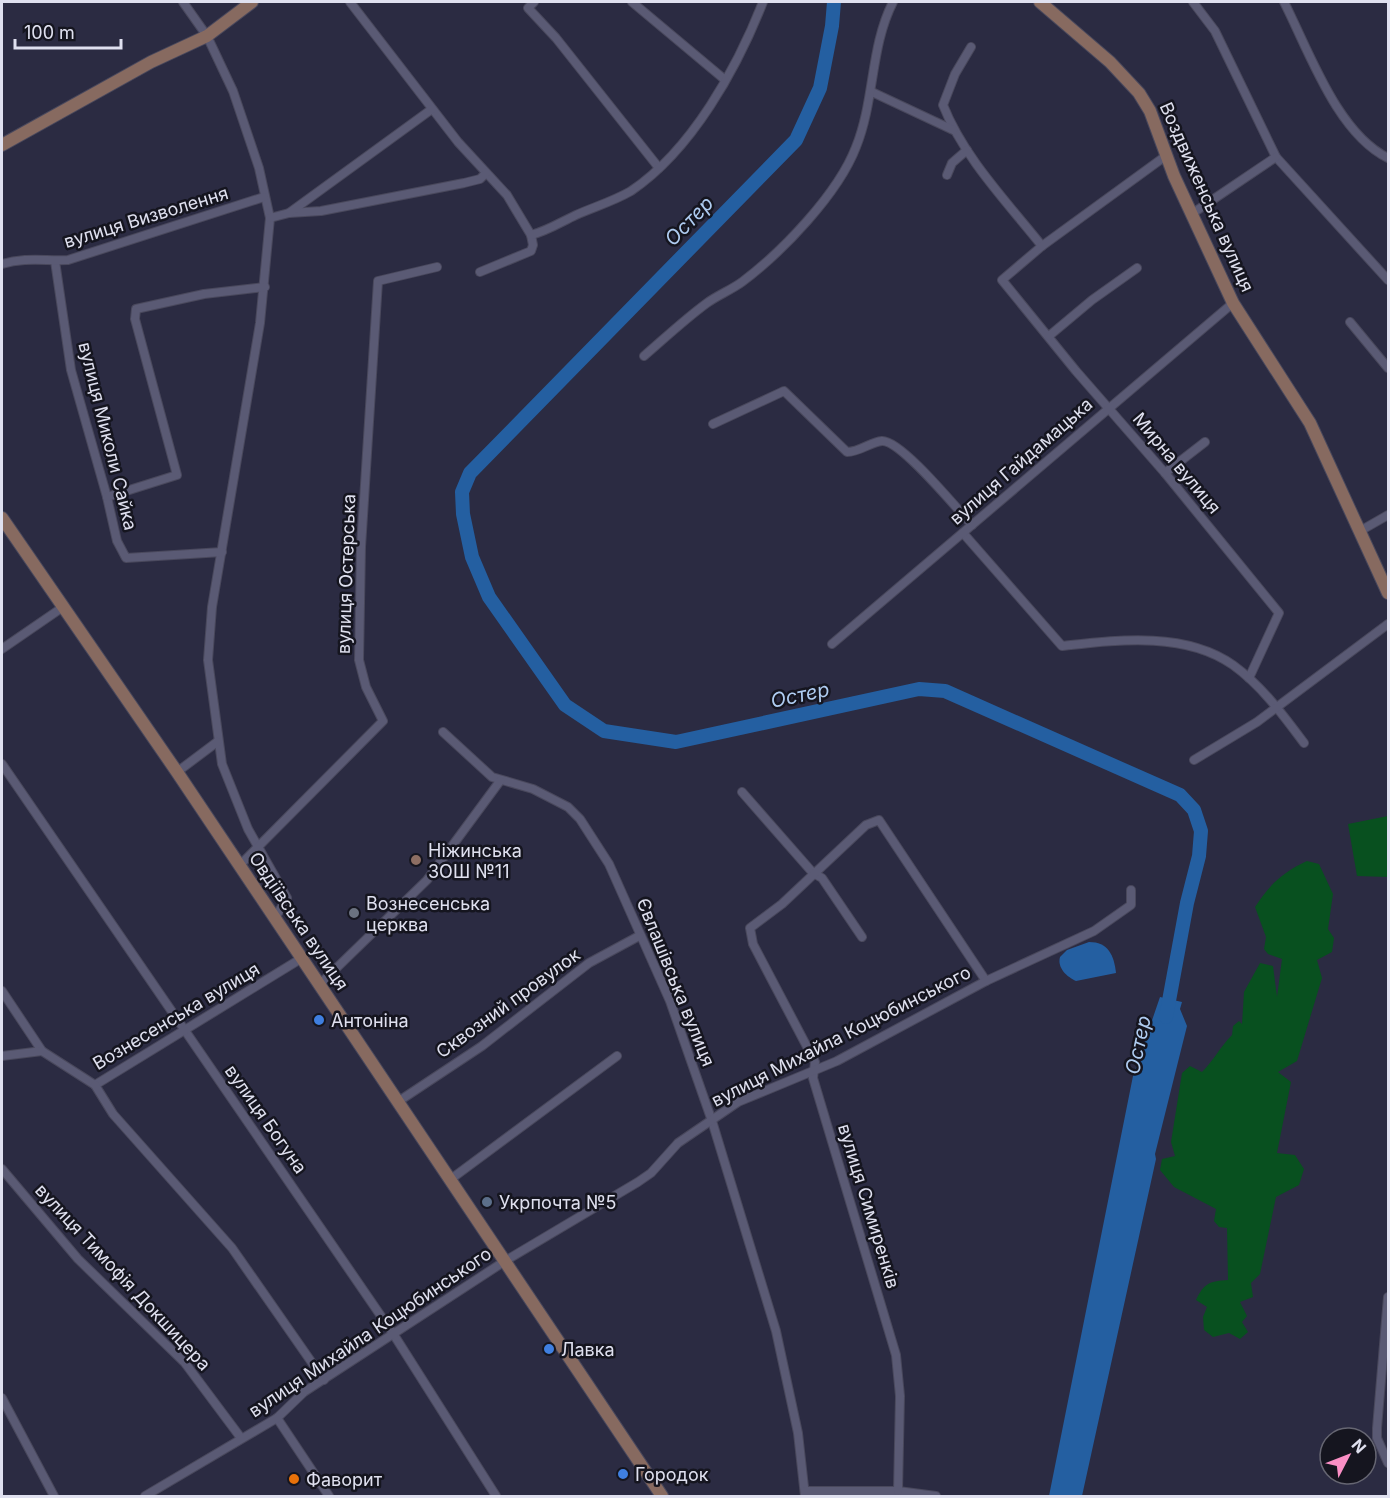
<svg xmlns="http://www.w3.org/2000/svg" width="1390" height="1498" font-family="Inter,sans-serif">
<rect width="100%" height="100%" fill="#2b2b42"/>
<g fill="#08501f">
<path d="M1388,816V877L1357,876L1348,824Z"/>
<path d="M1307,861L1319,864L1333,894L1328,929L1334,938L1332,952L1317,960L1322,978L1297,1061L1278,1072L1291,1082L1277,1153L1295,1155L1304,1169L1299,1185L1276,1197L1260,1274L1251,1283L1253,1297L1240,1302L1247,1316L1242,1322L1248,1332L1240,1339L1229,1333L1213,1337L1204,1330L1203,1317L1207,1307L1196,1300C1204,1283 1210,1281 1228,1280L1227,1228L1219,1227L1214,1221L1216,1209L1174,1187L1160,1170L1162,1159L1175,1156L1171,1142L1182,1073L1190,1066L1202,1072C1214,1060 1220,1047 1232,1035L1233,1026L1239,1021L1242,1024L1244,992L1260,963L1273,966L1277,997L1282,959L1268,954L1264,949L1266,937L1255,907C1269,885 1283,872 1307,861Z"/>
</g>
<g fill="#245fa1">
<path d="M1089,942C1108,942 1114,955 1116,973L1076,981C1067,977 1057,968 1060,957L1067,950Z"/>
<path d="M1160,997L1182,1002L1180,1009L1187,1026L1155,1154L1156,1159L1082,1496H1049L1133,1076Z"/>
</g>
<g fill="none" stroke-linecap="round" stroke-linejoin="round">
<path stroke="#245fa1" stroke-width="14" d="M834,2L832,26L820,88L796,140L470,473L462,492L463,514L472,557L489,597L565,705L604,731L676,742L919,689L945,691L1180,795L1194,810L1201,831L1199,856L1187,903L1166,1017"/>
<g stroke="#49485c" stroke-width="10">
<g id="street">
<path d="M183,2L207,36L233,91L259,168L270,218L260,323L212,607L208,660L222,764L248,829L287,898L275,918"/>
<path d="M350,2L458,142L507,195L531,235L533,245L531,251L480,272"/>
<path d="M534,2L528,8L556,38L659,168"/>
<path d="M632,2L724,79"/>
<path d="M1193,2L1215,31L1276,157L1388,280"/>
<path d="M1284,2C1309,51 1337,133 1388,158"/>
<path d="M971,47L955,74L943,105C964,158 1007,202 1042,246"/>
<path d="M872,92L953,130"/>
<path d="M1167,155L1042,246L1002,280L1076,371L1165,473L1279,613L1249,678"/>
<path d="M947,175L952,163L967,150"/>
<path d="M289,213L321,211L464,183L480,179L486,173"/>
<path d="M1193,213L1276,157"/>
<path d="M270,218L289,213L432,109"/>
<path d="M531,235C547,231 561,222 576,215C594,207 614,201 631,191C692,150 737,68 763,2"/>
<path d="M55,261L71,370L107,497L117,541L126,558L222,552"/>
<path d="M2,264C25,257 45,261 68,260L264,197"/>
<path d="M1350,322L1388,368"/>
<path d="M1049,336L1092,300L1137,268"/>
<path d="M644,356C665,338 685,319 707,303C718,295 731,290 742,282C782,252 838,194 856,147C875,100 870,47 893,2"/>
<path d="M713,424L784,391L847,452C860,452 870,442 882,441C901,440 957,509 972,525"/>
<path d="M1165,473L1205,442"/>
<path d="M107,497L177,475L135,319L136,309L204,294L265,287"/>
<path d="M1360,531L1388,515"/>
<path d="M963,533L1062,646C1117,640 1185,631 1233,665C1262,686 1283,715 1304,743"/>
<path d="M832,644L1233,303"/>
<path d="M2,649L63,607"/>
<path d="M443,732L492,777L533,789L568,807L580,819L609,864L670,1001L712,1121L776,1331L798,1433L805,1496"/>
<path d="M1194,760L1257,722L1388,624"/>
<path d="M2,764L394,1335L496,1496"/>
<path d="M177,772L217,742"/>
<path d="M742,792L813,873L822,878L862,937"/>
<path d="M240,865L383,721L366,687L359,660L361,547L378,281L437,267"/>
<path d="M320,984L427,880L500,781"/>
<path d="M2,991L42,1051"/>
<path d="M2,1056L42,1051L95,1085L302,958"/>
<path d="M95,1085L113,1114L232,1248L324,1380"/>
<path d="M399,1101L482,1046L589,963L639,936"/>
<path d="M2,1169L78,1259L185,1363L241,1438"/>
<path d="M451,1179L617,1056"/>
<path d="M1388,1297L1377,1428V1438L1388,1463"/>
<path d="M2,1398L54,1496"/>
<path d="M277,1418L329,1496"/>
<path d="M805,1491H898L936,1496"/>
<path d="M898,1491L900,1396L896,1355L813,1078L815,1062L753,944L750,928L782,904L866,825L879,820L986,981"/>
<path d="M145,1496L277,1418L304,1392L505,1261L638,1182L651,1173L678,1143L738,1102L837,1061L986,981L1094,931L1131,905V890"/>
</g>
</g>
<g stroke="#49485c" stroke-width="14">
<g id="secondary">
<path d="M1040,2L1110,62L1139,93L1150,111L1174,176L1233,303L1310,423L1388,593"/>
<path d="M2,145L151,62L207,36L252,2"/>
<path d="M2,518L177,772L662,1496"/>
</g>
</g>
<use href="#street" stroke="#5a5a74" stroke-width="8"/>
<use href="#secondary" stroke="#876a60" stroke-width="12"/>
</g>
<circle fill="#8d6e63" stroke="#15151f" stroke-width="2" cx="416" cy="860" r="6"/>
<circle fill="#6b7280" stroke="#15151f" stroke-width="2" cx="354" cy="913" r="6"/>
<g fill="#3f7fe0" stroke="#15151f" stroke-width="2">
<circle cx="319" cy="1020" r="6"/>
<circle cx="549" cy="1349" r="6"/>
<circle cx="623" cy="1474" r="6"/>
</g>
<circle fill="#5c6f8a" stroke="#15151f" stroke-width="2" cx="487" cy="1202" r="6"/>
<circle fill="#e8710a" stroke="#15151f" stroke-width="2" cx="294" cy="1479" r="6"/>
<g text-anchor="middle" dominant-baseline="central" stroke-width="5" stroke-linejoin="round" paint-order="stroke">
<g font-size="18" fill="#dfe0ef" stroke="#15151f">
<text transform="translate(1207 197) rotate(66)">Воздвиженська вулиця</text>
<text transform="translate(146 217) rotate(-17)">вулиця Визволення</text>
<text transform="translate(108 436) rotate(76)">вулиця Миколи Сайка</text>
<text transform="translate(1021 461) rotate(-41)">вулиця Гайдамацька</text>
<text transform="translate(1177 463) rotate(50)">Мирна вулиця</text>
<text transform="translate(346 574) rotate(-88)">вулиця Остерська</text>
<text transform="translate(299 921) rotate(56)">Овдіївська вулиця</text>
<text transform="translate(676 982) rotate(68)">Євлашівська вулиця</text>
<text transform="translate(508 1003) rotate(-36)">Сквозний провулок</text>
<text transform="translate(176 1016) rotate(-31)">Вознесенська вулиця</text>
<text transform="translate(841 1036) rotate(-27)">вулиця Михайла Коцюбинського</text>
<text transform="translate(266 1119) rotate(55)">вулиця Богуна</text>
<text transform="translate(869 1206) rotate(73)">вулиця Симиренків</text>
<text transform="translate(123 1277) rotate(47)">вулиця Тимофія Докшицера</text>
<text transform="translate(370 1332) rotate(-34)">вулиця Михайла Коцюбинського</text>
</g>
<g font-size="18" fill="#dfe0ef" stroke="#15151f" text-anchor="start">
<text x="428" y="850">Ніжинська<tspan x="428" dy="21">ЗОШ №11</tspan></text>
<text x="366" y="903">Вознесенська<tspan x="366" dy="21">церква</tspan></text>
<text x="331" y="1020">Антоніна</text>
<text x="499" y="1202">Укрпочта №5</text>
<text x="561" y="1349">Лавка</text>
<text x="635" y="1474">Городок</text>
<text x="306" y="1479">Фаворит</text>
</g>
<g font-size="20" font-style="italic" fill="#afccf1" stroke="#15151f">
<text transform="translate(689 221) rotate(-46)">Остер</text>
<text transform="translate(800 695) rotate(-12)">Остер</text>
<text transform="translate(1138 1045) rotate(-78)">Остер</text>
</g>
</g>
<rect width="1390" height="1498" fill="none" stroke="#dfe0ef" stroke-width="6"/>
<g transform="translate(1348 1456) rotate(48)"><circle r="28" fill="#15151f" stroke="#666672" stroke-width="1.5"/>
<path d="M0-4.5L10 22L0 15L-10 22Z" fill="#fb8fc5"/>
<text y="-9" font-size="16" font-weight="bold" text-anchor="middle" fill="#dfe0ef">N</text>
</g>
<path d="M15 39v9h106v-9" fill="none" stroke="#dfe0ef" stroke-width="3"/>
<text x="24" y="39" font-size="18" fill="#dfe0ef" stroke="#15151f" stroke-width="4.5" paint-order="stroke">100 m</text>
</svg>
